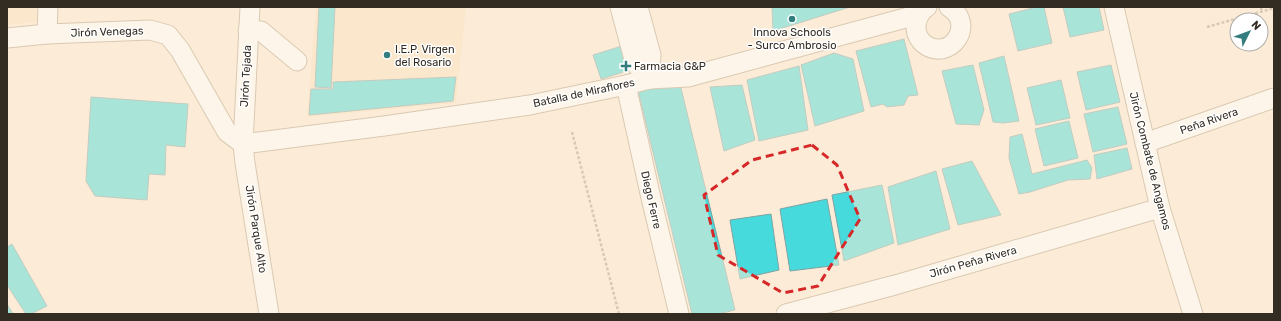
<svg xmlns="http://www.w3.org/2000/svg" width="1281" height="321" font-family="Rubik,sans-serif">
<rect width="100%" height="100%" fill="#fcecd7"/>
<g fill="#f9e0bf">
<path d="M7,7H36L37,22L7,25Z"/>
<path d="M316,7H466L456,103L307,117Z"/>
</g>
<g fill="#46dadc" stroke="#7ea3a3">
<path d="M319,7H335L331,88L315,87Z"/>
<path d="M772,7H850L773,31Z"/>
<path d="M1037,7H1044L1052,43L1018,51L1009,14Z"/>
<path d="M1063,7H1099L1104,30L1070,37Z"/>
<path d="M904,39L918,95L908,96L904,105L887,107L883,104L871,107L856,51Z"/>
<path d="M625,45L631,64L627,71L601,79L593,55Z"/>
<path d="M834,53L853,59L864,111L815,126L801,65Z"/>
<path d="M1004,56L1019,121L1003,123L993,122L979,63Z"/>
<path d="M973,65L984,110L979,125L956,124L942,71Z"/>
<path d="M1111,65L1120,102L1086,110L1077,72Z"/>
<path d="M799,66L808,130L759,141L747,80Z"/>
<path d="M456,77L453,101L309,115L311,89H333V82Z"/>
<path d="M1061,80L1070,118L1036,125L1027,88Z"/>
<path d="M680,84L735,310L718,314H692L638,90Z"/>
<path d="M742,85L755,140L724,151L710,87Z"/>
<path d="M91,97L188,104L185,147L166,145L165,175L149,174L147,200L95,196L86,181Z"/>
<path d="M1118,107L1127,144L1093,152L1084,114Z"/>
<path d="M1069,121L1078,158L1044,166L1035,129Z"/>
<path d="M1022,134L1032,174L1087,160L1092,168L1090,179L1068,180L1030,192L1019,194L1009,158L1010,137Z"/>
<path d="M1127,148L1132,169L1097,179L1094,155Z"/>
<path d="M972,161L1001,215L958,225L942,169Z"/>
<path d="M936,171L950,229L898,245L888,187Z"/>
<path d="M882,185L894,243L844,261L832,195Z"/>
<path d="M827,199L839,265L790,271L780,209Z"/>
<path d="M771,214L779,270L740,279L730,220Z"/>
<path d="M12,244L47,306L31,314H26L7,285V247Z"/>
<path d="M7,304L13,314H7Z"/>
</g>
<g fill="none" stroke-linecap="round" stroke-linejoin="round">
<g stroke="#b19e85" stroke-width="21">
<g id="minor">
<path d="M250,7L243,144L245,163L269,314"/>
<path d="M620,7L635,63L649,79"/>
<path d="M638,7L651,55L649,79"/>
<path d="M927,7C920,11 916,19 916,28C916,34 920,41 924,44C950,63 977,24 949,7"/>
<path d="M1114,7L1160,208L1193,314"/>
<path d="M248,31H261L297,61"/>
<path d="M47,34L48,7"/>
<path d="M7,38L47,34L150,30L168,35L180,50L227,132L243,144"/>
<path d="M626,85L651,198L679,314"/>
<path d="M1145,143L1274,98"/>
<path d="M243,144L384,126L530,105L626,85L649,79L688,77L920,14"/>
<path d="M786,314L895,285L1160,208"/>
</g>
</g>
<g stroke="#aa9e8d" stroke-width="2.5" stroke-dasharray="3 2" stroke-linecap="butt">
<path d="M1261,7L1262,12"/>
<path d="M1207,27L1274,8"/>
<path d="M572,132L619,314"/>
</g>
<use href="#minor" stroke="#fff" stroke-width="19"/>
</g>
<path d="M0 0H1281V321H0ZM812,145L837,165L860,219L818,286L783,293L718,255L704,195L752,160Z" fill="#fcecd7" fill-opacity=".55" fill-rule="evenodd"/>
<path fill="none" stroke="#d62828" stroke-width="3" stroke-dasharray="8 5" stroke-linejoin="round" d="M812,145L837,165L860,219L818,286L783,293L718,255L704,195L752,160Z"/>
<g fill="#347d7e" stroke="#fff" stroke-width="1.5">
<circle cx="792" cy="19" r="4"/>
<circle cx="387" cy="55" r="4"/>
<path d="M624 60h4v4h4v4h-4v4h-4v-4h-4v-4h4z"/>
</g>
<g text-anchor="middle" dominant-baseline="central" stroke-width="3" stroke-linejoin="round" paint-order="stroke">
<g font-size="11" fill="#332c22" stroke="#fff">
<text transform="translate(107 32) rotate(-2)">Jirón Venegas</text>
<text transform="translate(246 76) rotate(-87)">Jirón Tejada</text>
<text transform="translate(584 93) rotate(-12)">Batalla de Miraflores</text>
<text transform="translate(1209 121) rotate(-19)">Peña Rivera</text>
<text transform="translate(1150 161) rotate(76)">Jirón Combate de Angamos</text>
<text transform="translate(651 200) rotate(77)">Diego Ferre</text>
<text transform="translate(256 229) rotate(81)">Jirón Parque Alto</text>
<text transform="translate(973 262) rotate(-16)">Jirón Peña Rivera</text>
</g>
<g font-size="11" fill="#332c22" stroke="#fff" text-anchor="start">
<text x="792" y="32" text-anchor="middle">Innova Schools<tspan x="792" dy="13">- Surco Ambrosio</tspan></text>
<text x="395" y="49">I.E.P. Virgen<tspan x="395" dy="13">del Rosario</tspan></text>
<text x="634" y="66">Farmacia G&amp;P</text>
</g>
</g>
<rect width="1281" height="321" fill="none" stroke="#332c22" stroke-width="16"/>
<g transform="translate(1249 32) rotate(48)"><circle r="19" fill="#ffffff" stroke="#adaba7"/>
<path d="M0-3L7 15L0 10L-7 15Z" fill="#347d7e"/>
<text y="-6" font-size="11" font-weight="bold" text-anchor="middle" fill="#332c22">N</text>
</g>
</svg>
